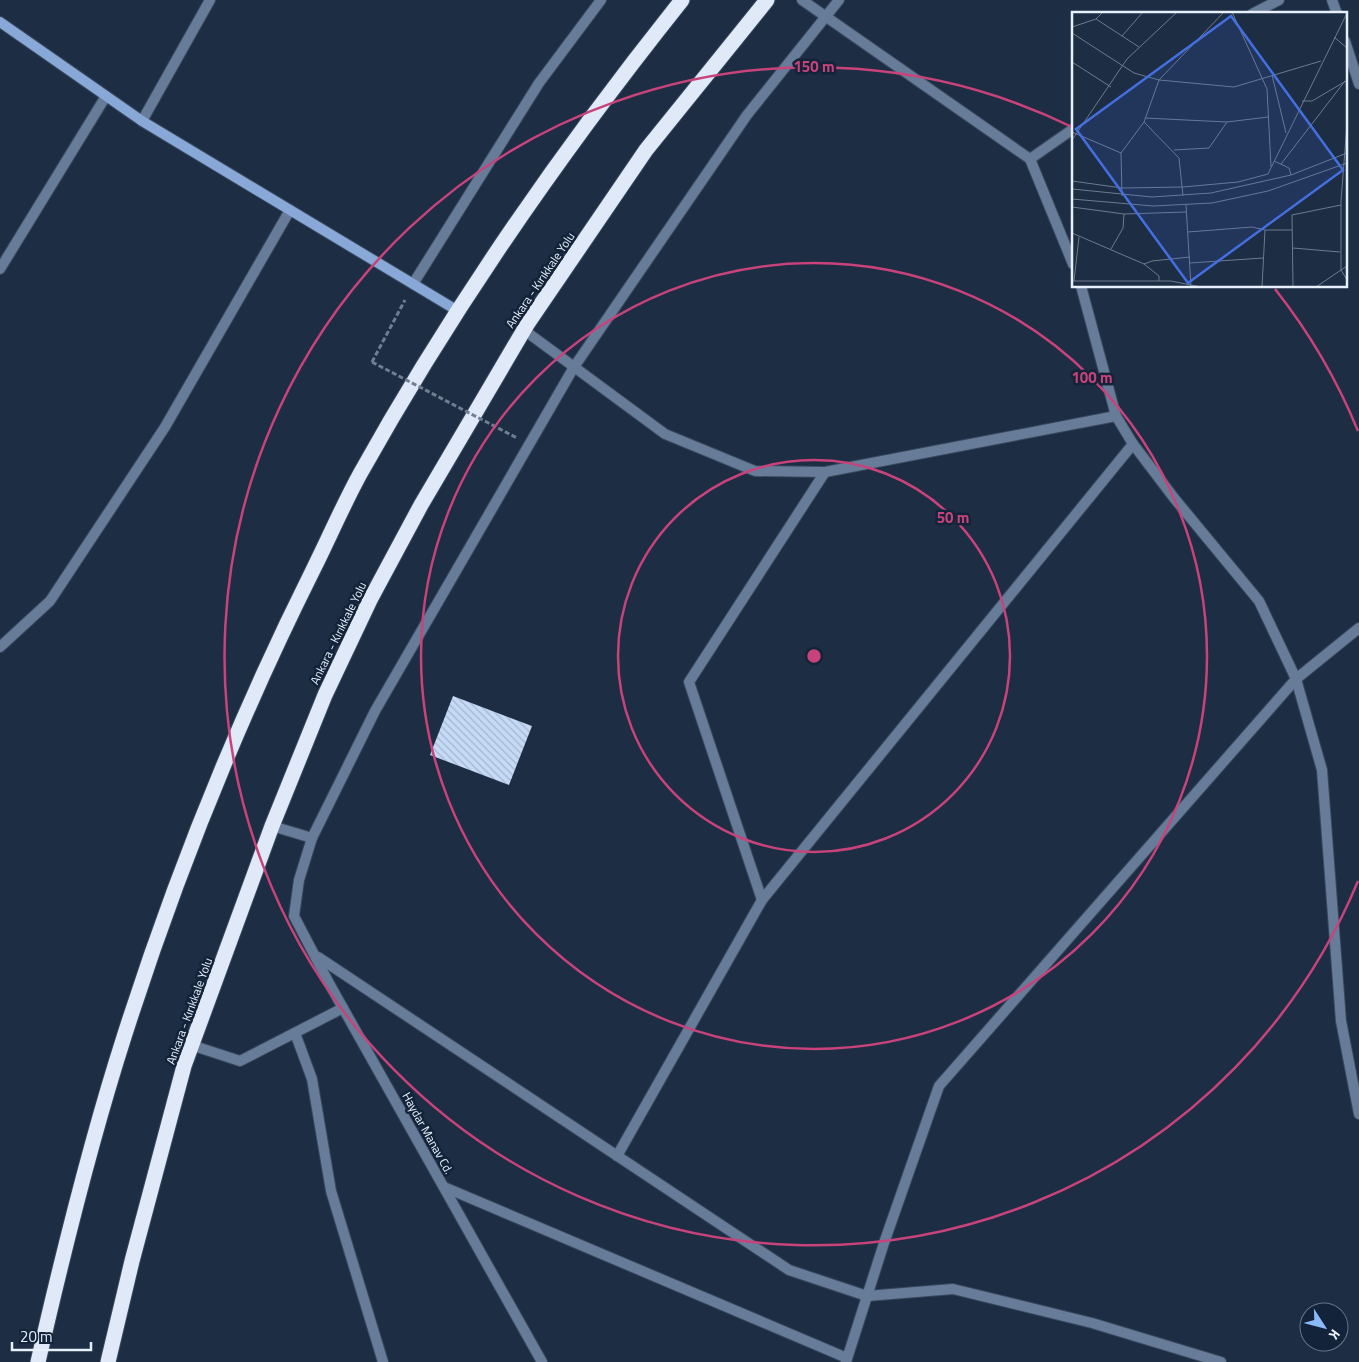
<svg xmlns="http://www.w3.org/2000/svg" width="1359" height="1362" font-family="'Titillium Web',sans-serif">
<defs>
<pattern id="building-back-hatch" width="6" height="6" patternUnits="userSpaceOnUse" patternTransform="scale(1.25)"><rect width="6" height="6" fill="#c5daf7"/><path d="M-1 5l2 2M0 0l6 6M5-1l2 2" fill="none" stroke="#a5b6cc"/></pattern>
</defs>
<rect width="100%" height="100%" fill="#1c2d44"/>
<path fill="url(#building-back-hatch)" d="M453,696L532,726L509,785L430,755Z"/>
<g fill="none" stroke-linecap="round" stroke-linejoin="round">
<g stroke="#38485e" stroke-width="12">
<g id="street">
<path d="M802,0L1030,159L1073,264"/>
<path d="M1332,0L1337,14"/>
<path d="M1252,14L1279,0"/>
<path d="M1345,41L1359,84"/>
<path d="M142,121L210,0"/>
<path d="M1030,159L1073,129"/>
<path d="M0,269L106,96"/>
<path d="M413,284L539,83L601,0"/>
<path d="M1081,286L1116,416L1133,444L1174,498L1259,601L1296,679L1322,770L1341,1021L1359,1114"/>
<path d="M524,330L665,434L755,471L825,472L1116,416"/>
<path d="M0,647L50,601L165,427L290,210"/>
<path d="M272,826L312,838"/>
<path d="M762,900L689,682L825,472"/>
<path d="M318,957L789,1270L867,1296L953,1289L1092,1323L1221,1362"/>
<path d="M295,1033L312,1079L331,1191L383,1362"/>
<path d="M191,1045L240,1061L343,1008"/>
<path d="M617,1156L762,900L1133,444"/>
<path d="M444,1187L847,1358"/>
<path d="M542,1362L330,985L294,916L299,880L312,838L375,711L574,367L747,115L839,0"/>
<path d="M846,1362L884,1243L939,1086L1296,679L1359,628"/>
</g>
</g>
<g stroke="#38485e" stroke-width="12">
<path id="secondary" d="M0,22L142,121L458,311"/>
</g>
<g stroke="#38485e" stroke-width="17">
<g id="highway">
<path d="M38,1362C63,1253 90,1143 124,1037C175,877 238,720 313,570C329,538 343,505 360,474C453,307 563,149 682,0"/>
<path d="M108,1362L132,1261L184,1066L272,826L325,695L370,600L421,505L528,323L646,150L767,0"/>
</g>
</g>
<path stroke="#707e91" stroke-width="3" stroke-dasharray="5 2.5" stroke-linecap="butt" d="M372,362L405,300"/>
<use href="#street" stroke="#677c99" stroke-width="10"/>
<use href="#secondary" stroke="#88a9d8" stroke-width="10"/>
<use href="#highway" stroke="#dfe9f8" stroke-width="15"/>
<path stroke="#707e91" stroke-width="3" stroke-dasharray="5 2.5" stroke-linecap="butt" d="M372,362L517,438"/>
</g>
<g fill="none" stroke="#c9437b" stroke-width="2.5">
<circle cx="814" cy="656" r="196"/>
<circle cx="814" cy="656" r="393"/>
<path d="M1358 881A589 589 0 1 1 1072 127M1275 289A589 589 0 0 1 1358 431"/>
</g>
<g text-anchor="middle" dominant-baseline="central" stroke-width="5" stroke-linejoin="round" paint-order="stroke">
<g font-size="12" fill="#e7f0fc" stroke="#132339">
<text transform="translate(540 280) rotate(-56)">Ankara - Kırıkkale Yolu</text>
<text transform="translate(338 633) rotate(-64)">Ankara - Kırıkkale Yolu</text>
<text transform="translate(189 1011) rotate(-70)">Ankara - Kırıkkale Yolu</text>
<text transform="translate(428 1133) rotate(61)">Haydar Manav Cd.</text>
</g>
</g>
<g transform="translate(1072 12)">
<rect width="275" height="275" fill="#1c2d44"/>
<path fill="none" stroke="#6d7b8e" stroke-width="1" d="M160,0L195,77L199,155M24,7L67,35M0,15L24,7L31,0M0,21L62,61L87,68L162,75L249,49M50,24L71,0M262,25L275,36M0,50L39,75M200,63L214,121M230,89H240L274,69M73,106L155,110L196,105M72,110L107,146L111,184M0,120L49,141M0,128L55,47L105,0M102,138L137,136L155,110M202,149L217,156L219,163M209,152L273,69M0,169L50,176L111,175L166,170L196,162L275,1M0,177L80,185L139,181L219,163L275,141M50,184L49,141L72,110L87,68L152,0M0,187L81,194L140,191L196,179L275,151M114,193L119,275M0,195L52,202L114,200M116,220L180,215L193,218M0,221L72,252L87,264V269M221,236L268,240M39,237L51,216L52,202M118,251L191,246M72,252L80,249L118,245M275,254L269,258L275,268M0,269H99L129,275M2,269L7,225M190,275L193,218H220M221,275L220,203L269,193M244,275L269,258V189L275,112"/>
<path fill="#456edf" fill-opacity="0.15" stroke="#456edf" stroke-width="2.5" d="M159,4L271,158L116,271L4,117Z"/>
<rect width="275" height="275" fill="none" stroke="#e7f0fc" stroke-width="2.5"/>
</g>
<circle cx="814" cy="656" r="8" fill="#c9437b" stroke="#132339" stroke-width="2.5"/>
<g font-size="15" text-anchor="middle" font-weight="bold" fill="#c9437b" stroke="#132339" stroke-width="5" stroke-linejoin="round" paint-order="stroke">
<text x="814" y="72">150 m</text>
<text x="1092" y="383">100 m</text>
<text x="953" y="523">50 m</text>
</g>
<g transform="translate(1324 1327) rotate(126)"><circle r="24" fill="#132339" stroke="#687587"/>
<path d="M0-4L9 19L0 12L-9 19Z" fill="#8abafc"/>
<text y="-8" font-size="14" font-weight="bold" text-anchor="middle" fill="#e7f0fc">K</text>
</g>
<path d="M12 1342v8h79v-8" fill="none" stroke="#e7f0fc" stroke-width="2.5"/>
<text x="20" y="1342" font-size="15" fill="#e7f0fc" stroke="#132339" stroke-width="4" paint-order="stroke">20 m</text>
</svg>
